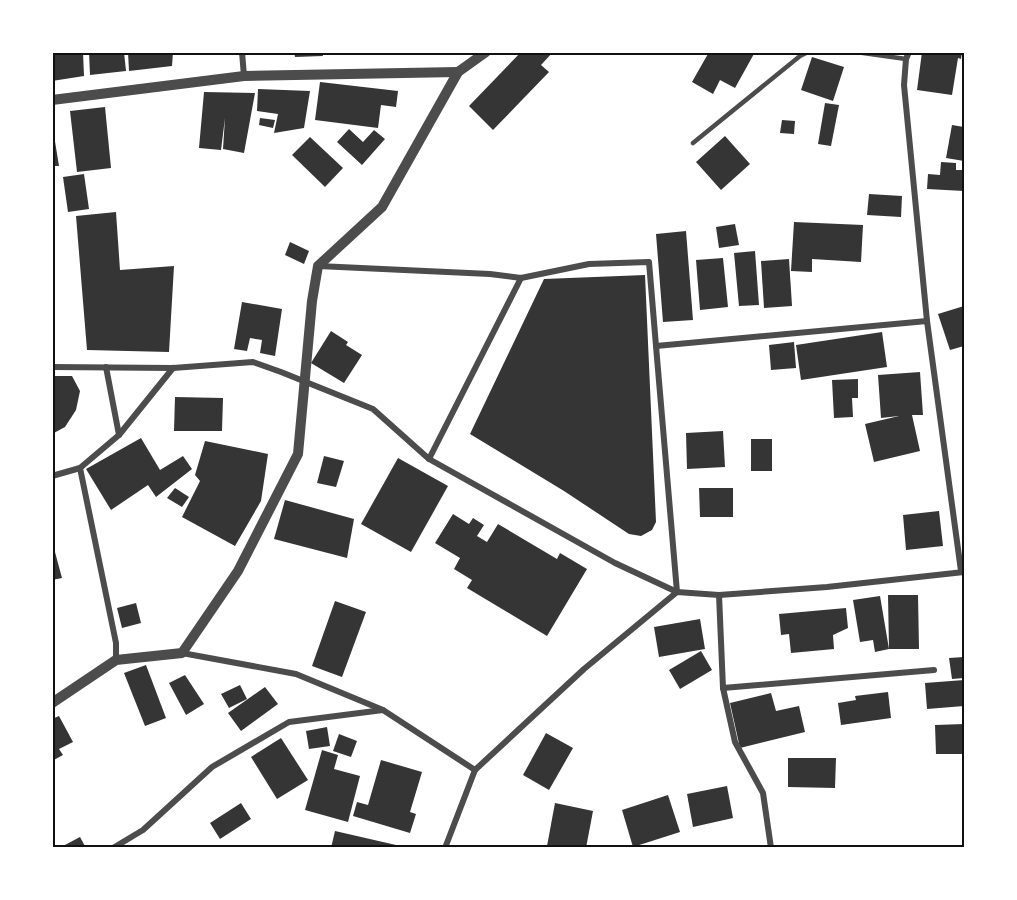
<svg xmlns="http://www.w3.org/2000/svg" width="1017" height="900" font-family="Literata,serif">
<rect width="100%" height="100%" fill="#fff"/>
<g fill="#353535">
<path d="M52,52H83L84,76L52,81Z"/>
<path d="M89,52H124L126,71L90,75Z"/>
<path d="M128,52H173L172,66L129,71Z"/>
<path d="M294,52H322L323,56L295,57Z"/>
<path d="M521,52H553L541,65L549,72L493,130L469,106Z"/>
<path d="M709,52H755L735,88L720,80L713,94L692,82Z"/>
<path d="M922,52H962L961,59L958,58L952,95L917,90Z"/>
<path d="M812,57L844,67L833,101L801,90Z"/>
<path d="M320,82L398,91L396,107L381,105L378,128L315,120Z"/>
<path d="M258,89L310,91L304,128L274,133L278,114L257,111Z"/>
<path d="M204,92L255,93L244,153L223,149L225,118L221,150L199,148Z"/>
<path d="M825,103L839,105L831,146L818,144Z"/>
<path d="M105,107L111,168L77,172L70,111Z"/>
<path d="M260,118L275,120L273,128L259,125Z"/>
<path d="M782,120L795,121L794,134L780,133Z"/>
<path d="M52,123L59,166H52Z"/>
<path d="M952,125L964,127V161L946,158Z"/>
<path d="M349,129L363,142L374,130L385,139L362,165L337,142Z"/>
<path d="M725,136L750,164L721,190L696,162Z"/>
<path d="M310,137L343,168L325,187L292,155Z"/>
<path d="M941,162L956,163V170H964V191L927,189L928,174L940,175Z"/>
<path d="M84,174L89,209L68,212L63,177Z"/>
<path d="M869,194L902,196L901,217L867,215Z"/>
<path d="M116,212L120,270L174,266L169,352L87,350L76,216Z"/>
<path d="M794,222L863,225L861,262L812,259V272L791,271Z"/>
<path d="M735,224L739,245L719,248L716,227Z"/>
<path d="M686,231L693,320L663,322L656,234Z"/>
<path d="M290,242L309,251L304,264L285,255Z"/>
<path d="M755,251L759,305L739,306L734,253Z"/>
<path d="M723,258L728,307L700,310L696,260Z"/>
<path d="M789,259L792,306L764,308L761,261Z"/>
<path d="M645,275L656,522L652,530L641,536L629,534L564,491L470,434L544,279Z"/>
<path d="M242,302L282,309L275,356L260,353L262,340L250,338L247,351L234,349Z"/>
<path d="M964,306V346L950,350L938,314Z"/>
<path d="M331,331L348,342L346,345L362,355L344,383L311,363Z"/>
<path d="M882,332L887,367L801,380L796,345Z"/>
<path d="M794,342L796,368L771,370L769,345Z"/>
<path d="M920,372L923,415H912L920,451L874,462L865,424L899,416L881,418L878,375Z"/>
<path d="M52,376H72L80,391L76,410L65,427L52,434Z"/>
<path d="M858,379V398H852L853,417L834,418L832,380Z"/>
<path d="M175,397L223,398L222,431H174Z"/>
<path d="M723,431L725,467L687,469L686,433Z"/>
<path d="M141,438L160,470L183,456L192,469L156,497L148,485L111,510L86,469Z"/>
<rect x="751" y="439" width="21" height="32"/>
<path d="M205,441L268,454L261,501L235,546L182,517L200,481L195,475Z"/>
<path d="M324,456L344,461L336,487L317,483Z"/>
<path d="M398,458L448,486L411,552L361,524Z"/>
<path d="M175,488L189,497L182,507L167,498Z"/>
<path d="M699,488H733V517H700Z"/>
<path d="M285,500L354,519L347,558L274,539Z"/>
<path d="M939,511L943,546L906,550L903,515Z"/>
<path d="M453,514L469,524L473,518L484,525L477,536L487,542L498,524L557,559L560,553L587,569L547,636L467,588L472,580L454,569L460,558L435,543Z"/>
<path d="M52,541L62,578L52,580Z"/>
<path d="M888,595H918L919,649H889Z"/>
<path d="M880,596L889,649L875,652L873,640L860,642L853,600Z"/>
<path d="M335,601L366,612L342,677L312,666Z"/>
<path d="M136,603L141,623L122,628L117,608Z"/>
<path d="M846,608L848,628L833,635L834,649L791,653L789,634L781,635L779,614Z"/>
<path d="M700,619L705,649L659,657L654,627Z"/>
<path d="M701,651L712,670L680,689L669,670Z"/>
<path d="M964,657V678L952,679L949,658Z"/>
<path d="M146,665L166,718L145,726L124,673Z"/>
<path d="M185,675L204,704L186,715L169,683Z"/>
<path d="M964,680V706L927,709L925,683Z"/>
<path d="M240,685L247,699L229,708L221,694Z"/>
<path d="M265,687L278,704L241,731L228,713Z"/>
<path d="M888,692L891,718L841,725L838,703L856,700L855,696Z"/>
<path d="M771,693L776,711L799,706L805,732L740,748L730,703Z"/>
<path d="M59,716L73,742L59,749L63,755L52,761V719Z"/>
<path d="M964,724V754H936L935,725Z"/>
<path d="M327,727L330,746L309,749L306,731Z"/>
<path d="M546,733L573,748L549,790L523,775Z"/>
<path d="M339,734L357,741L351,757L333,751Z"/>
<path d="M281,738L308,780L277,799L251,757Z"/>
<path d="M322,750L338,755L334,769L360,776L348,822L305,810Z"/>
<path d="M788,758H836L835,788L788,787Z"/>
<path d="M381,760L422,772L410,812L416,814L410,833L353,816L357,802L368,805Z"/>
<path d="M727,786L733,818L693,827L687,794Z"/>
<path d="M668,795L680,832L633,847L622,810Z"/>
<path d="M241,803L251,819L220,839L210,823Z"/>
<path d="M555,803L593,811L586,848L547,846Z"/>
<path d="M335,831L396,845L395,848H331Z"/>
<path d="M80,837L86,848H63V846Z"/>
</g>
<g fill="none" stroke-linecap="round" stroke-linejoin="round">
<g stroke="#4c4c4c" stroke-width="4.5">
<path d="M856,52L906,59"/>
<path d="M693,143L800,56L808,52"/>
</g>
<g stroke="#4c4c4c" stroke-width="6">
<path d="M242,52L244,76"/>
<path d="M909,52L906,59L904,85L927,321L961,571"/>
<path d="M318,266L490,274L521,278L589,264L649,262L656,346L927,321"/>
<path d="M656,346L677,592"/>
<path d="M52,367L173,368L253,362L281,372L373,409L429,459L615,563L677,592"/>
<path d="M106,367L119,435"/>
<path d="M429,459L521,278"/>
<path d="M80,468L116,643V660"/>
<path d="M52,476L80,468L119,435L173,368"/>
<path d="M719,595L723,688L735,742L763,793L771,848"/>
<path d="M182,653L296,674L383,710"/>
<path d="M723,688L934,670"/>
<path d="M113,848L143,830L212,767L289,722L383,710L475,770"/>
<path d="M445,848L475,770L584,669L677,592L719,595L827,587L964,572"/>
</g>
<g stroke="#4c4c4c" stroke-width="10">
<path d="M52,100L244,76L458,72"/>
<path d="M52,703L116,660L182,653L238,571L298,454L312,301L318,266L382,207L458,72L486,52"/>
</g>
</g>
<rect width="1017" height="900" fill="none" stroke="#ffffff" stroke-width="108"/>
<rect x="54" y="54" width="909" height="792" fill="none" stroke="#111" stroke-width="2"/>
</svg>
